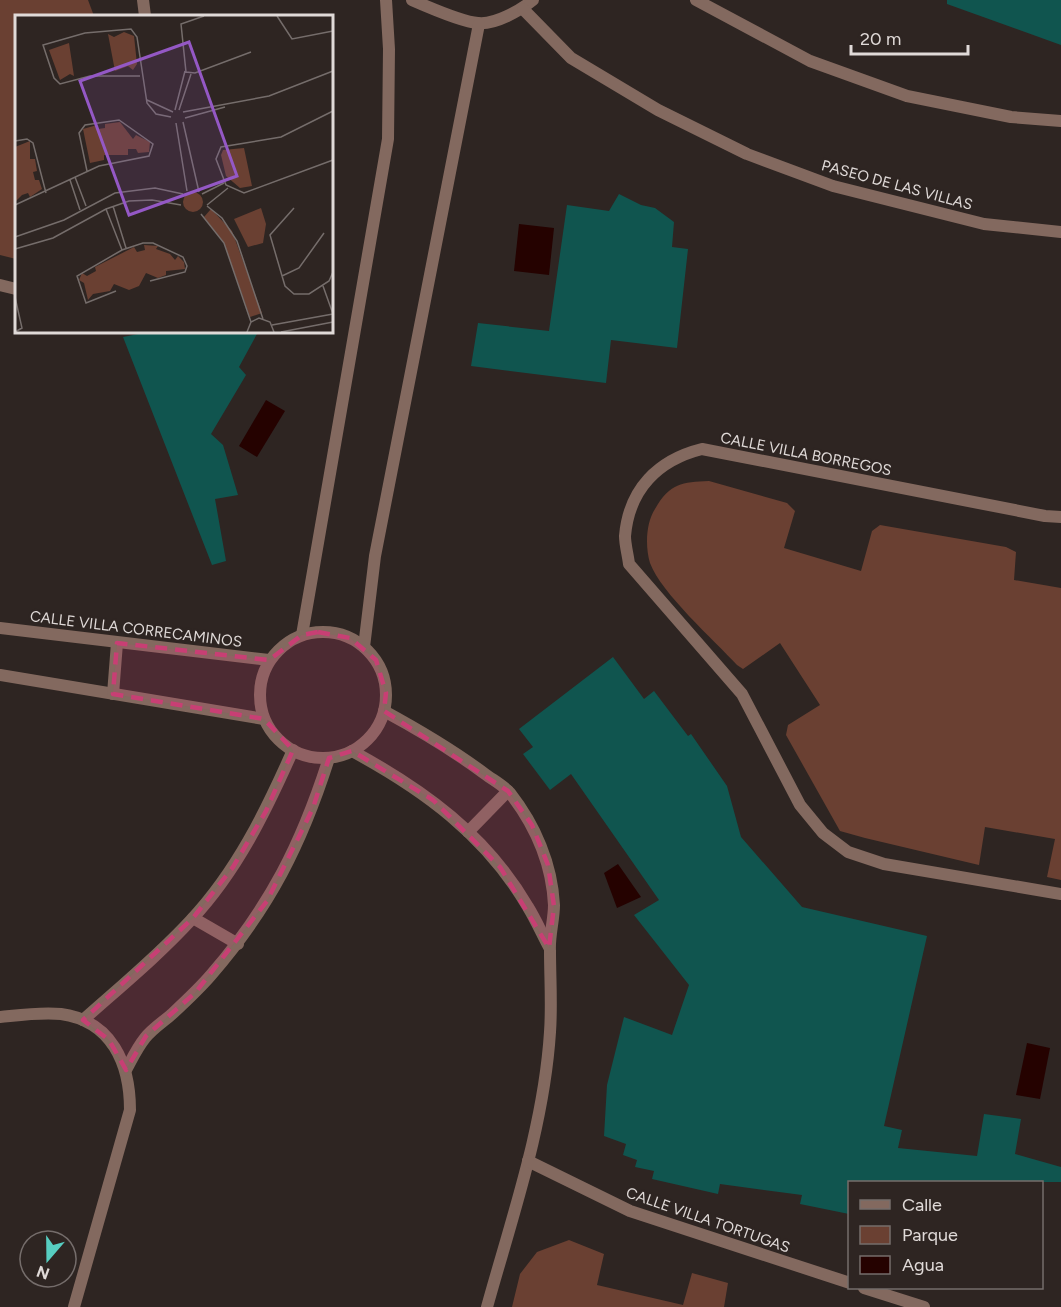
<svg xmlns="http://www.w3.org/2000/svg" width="1061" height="1307" font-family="Figtree,sans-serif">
<rect width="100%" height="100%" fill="#2e2522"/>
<g fill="#6a4032">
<path d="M0,0H88L94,16H16V259L0,255Z"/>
<path d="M709,481L787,503L795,511L784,548L861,571L872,531L880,525L1006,547L1016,552L1014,580L1061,588V880L1047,877L1055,839L985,827L979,865L865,838L840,831L786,735L788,725L820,705L780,643L743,669L737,665C714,640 661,593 650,563C645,546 646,523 655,509C670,483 682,482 709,481Z"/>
<path d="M569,1240L604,1254L597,1285L683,1305L692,1273L728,1283L724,1307H512L520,1274L537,1252Z"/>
</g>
<g fill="#250200">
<path d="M519,224L554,228L549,275L514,271Z"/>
<path d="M266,400L285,411L257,457L239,446Z"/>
<path d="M618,864L641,897L617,908L604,873Z"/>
<path d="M1027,1043L1050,1048L1040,1099L1016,1095Z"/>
</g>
<g fill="#10554f">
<path d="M947,0H1061V45L947,4Z"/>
<path d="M619,194L641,205L655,208L674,222L672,247L688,249L677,348L611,340L606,383L471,366L478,323L549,331L567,205L609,211Z"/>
<path d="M148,332H258L239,367L246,375L211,434L223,445L238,495L215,499L226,561L212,565L123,337Z"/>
<path d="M613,657L644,699L654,691L688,736L691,734L727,786L741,837L802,907L927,936L884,1126L902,1130L898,1148L977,1156L984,1114L1021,1119L1015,1154L1061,1167V1182H849V1214L800,1204L802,1195L720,1184L718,1194L652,1179L654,1171L635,1167L637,1160L623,1155L626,1144L604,1136L607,1085L624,1017L672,1035L689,985L634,915L659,900L571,774L550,790L523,754L533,747L519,729Z"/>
</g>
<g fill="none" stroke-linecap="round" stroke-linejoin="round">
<g stroke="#83695f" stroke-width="12">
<path d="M143,0L145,16"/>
<path d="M412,0C428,7 462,22 478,23C495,25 521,10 533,0"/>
<path d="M696,0L810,61L907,96L1011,117L1061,121"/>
<path d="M523,9L571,58L658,110L747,154L833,186L984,224L1061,232"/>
<path d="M0,285L16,289"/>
<path d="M1061,517L1045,516L702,449C658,460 629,489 625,536C625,545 628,555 629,564L742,694L800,805L823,833L848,852L884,864L1061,894"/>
<path d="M0,628L269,660"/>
<circle cx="323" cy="695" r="63"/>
<path d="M302,635L388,139L389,49L386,0"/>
<path d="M364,647L375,556L479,24"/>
<path d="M0,675L264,719"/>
<path d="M113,694L117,643"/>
<path d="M384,711C419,730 453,750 485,774C493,780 503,785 510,793C535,825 552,864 554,905C554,920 549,936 550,951C550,978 552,1005 550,1032C544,1126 512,1217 487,1307"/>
<path d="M352,751C424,790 486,835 528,907C536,920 542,934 549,947"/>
<path d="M468,832L508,791"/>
<path d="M193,918L238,944"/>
<path d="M0,1017C20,1015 40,1012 61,1014C112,1021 130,1064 130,1110L74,1307"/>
<path d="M83,1020C120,987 158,956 191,920C237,871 266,811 293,750"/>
<path d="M126,1070C132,1059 137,1048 145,1038C152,1029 163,1022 172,1014C186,1001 199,989 211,975C270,907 302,843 329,758"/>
<path d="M528,1161L630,1211L850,1283"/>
<path d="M864,1288L924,1307"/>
</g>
</g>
<path fill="#c83f74" fill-opacity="0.2" stroke="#c83f74" stroke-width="4.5" stroke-dasharray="12 8" stroke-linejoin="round" d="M318,632L350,638L376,660L386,693L384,711L508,791L532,825L548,865L554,906L549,948L500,867L433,800L352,751L329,758L313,808L267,901L195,993L146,1036L126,1070L109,1040L83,1020L193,918L233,867L266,811L293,750L264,719L113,694L117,643L269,660L302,635Z"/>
<g text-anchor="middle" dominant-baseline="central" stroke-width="4.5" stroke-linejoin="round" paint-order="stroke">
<g font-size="15" fill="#e0dad8" stroke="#2e2522">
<text transform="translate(897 185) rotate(15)">PASEO DE LAS VILLAS</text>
<text transform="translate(806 454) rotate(11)">CALLE VILLA BORREGOS</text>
<text transform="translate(136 629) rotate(7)">CALLE VILLA CORRECAMINOS</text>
<text transform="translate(708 1220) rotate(19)">CALLE VILLA TORTUGAS</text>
</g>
</g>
<g transform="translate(15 15)">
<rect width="318" height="318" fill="#2e2522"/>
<path d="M109,17L119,21L122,49L118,55L113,51L100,56L93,19L99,22ZM54,28L59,61L55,59L45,65L34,35ZM105,107L118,124L121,120L135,127L134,137L123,138L121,134H113V140H89V145L75,148L68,114L82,110L83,114L90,113V109ZM15,126V144H20L22,156L18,157L20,165H24L27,174L15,182L13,178L7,180L0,187V132ZM229,133L237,171L225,173L211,161L206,140L208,135ZM168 187a10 10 0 1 1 20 0a10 10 0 1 1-20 0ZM246,193L251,209L248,228L233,232L219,204ZM196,194L217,216L247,298L235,302L209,228L189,202ZM129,230L143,231L141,234L155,239L160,245L163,241L169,247L170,254L151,256V260L143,263L131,258L124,271L114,275L99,269L95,276L78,279L73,285L69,268L64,265L67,258L72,261L81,256L80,252L119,232L122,237L130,235Z" fill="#6a4032"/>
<path fill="none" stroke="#756d6b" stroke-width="1.5" d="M189,1L166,9L171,57L180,58L236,37M262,1L277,24L318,16M125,61H75L45,69L39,63L28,30L70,18L116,14L122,22L132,88L141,99L156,102M132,85L158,97M160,95L170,56M164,95L176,59M318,96L266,122L206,132L201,144L211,170L229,178L318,145M168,97L254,81L318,56M170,103L210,92M168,107L184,177M161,108L172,176M0,126L12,124L18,128L31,178M60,162L71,191M55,165L65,195M187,179L209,168M0,190L84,151L134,141L138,129L104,105L70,110L64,118L72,156M192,190L213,173M98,191L111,233M192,191L207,203L222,226L248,304M279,193L255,220L270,271L279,279H294L314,266L318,257M91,194L107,235M186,199L209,228L236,307M0,222L49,205L100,178L140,173L168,179M0,234L38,223L91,194L114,186L137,185L166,190M267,261L284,253L309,218M308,271L318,299M101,276L71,288L62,261L107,235L128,228H138L168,242L172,251L170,257L135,266M0,282L7,313L0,317M257,310L318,299M232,317L236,307L244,303L255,307L259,317M266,317L318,307"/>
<path fill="#9458c5" fill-opacity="0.15" stroke="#9458c5" stroke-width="3" d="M174,27L222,161L114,200L65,66Z"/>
<rect width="318" height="318" fill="none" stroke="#e0dad8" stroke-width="3"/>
</g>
<rect x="848" y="1181" width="195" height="108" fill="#2e2522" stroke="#756d6b" stroke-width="1.5"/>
<rect x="860" y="1200" width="30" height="9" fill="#83695f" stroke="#756d6b" stroke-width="1.5"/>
<text x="902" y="1211" font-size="18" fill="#e0dad8">Calle</text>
<rect x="860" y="1226" width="30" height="18" fill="#6a4032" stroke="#756d6b" stroke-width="1.5"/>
<text x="902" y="1241" font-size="18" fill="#e0dad8">Parque</text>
<rect x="860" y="1256" width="30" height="18" fill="#250200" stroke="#756d6b" stroke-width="1.5"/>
<text x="902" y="1271" font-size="18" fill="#e0dad8">Agua</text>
<g transform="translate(48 1259) rotate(200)"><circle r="28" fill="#2e2522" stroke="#756d6b" stroke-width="1.5"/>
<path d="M0-4.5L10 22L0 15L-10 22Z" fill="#57cec1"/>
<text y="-9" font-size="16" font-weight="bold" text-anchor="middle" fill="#e0dad8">N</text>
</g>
<path d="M851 45v9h117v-9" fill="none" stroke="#e0dad8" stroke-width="3"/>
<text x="860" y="45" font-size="18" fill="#e0dad8" stroke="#2e2522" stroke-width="4.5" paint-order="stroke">20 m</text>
</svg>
